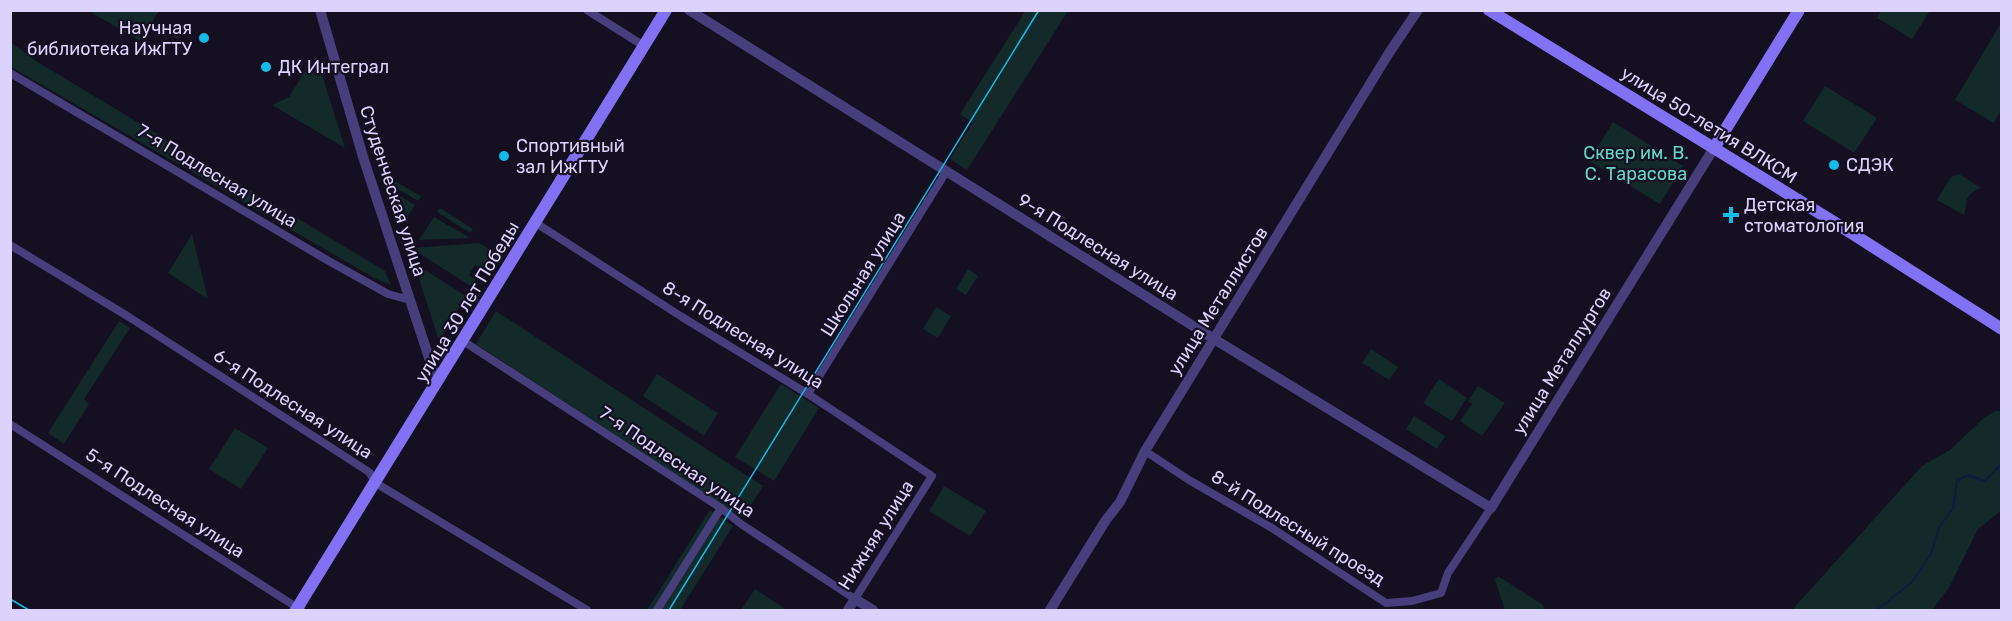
<svg xmlns="http://www.w3.org/2000/svg" width="2012" height="621" font-family="Rubik,sans-serif">
<rect width="100%" height="100%" fill="#140f21"/>
<g fill="#13292a">
<path d="M1026,10L1068,11L967,170L950,159L973,123L960,114Z"/>
<path d="M89,11H159L140,41Z"/>
<path d="M1881,11V10L1930,11L1912,39L1877,18Z"/>
<path d="M2001,23V110L1994,123L1955,100Z"/>
<path d="M11,42L36,61L385,271L391,285L376,279L11,67Z"/>
<path d="M310,63L320,68L345,148L272,105L289,97Z"/>
<path d="M1825,86L1877,118L1854,153L1803,121Z"/>
<path d="M1613,122L1683,166L1660,204L1589,161Z"/>
<path d="M1959,174L1981,188C1962,197 1969,199 1964,215L1937,200L1951,177Z"/>
<path d="M391,179L421,196L418,201L393,186Z"/>
<path d="M394,192L415,205L403,223Z"/>
<path d="M440,208L473,229L470,233L437,212Z"/>
<path d="M434,217L470,238L419,240Z"/>
<path d="M192,234L208,299L168,273Z"/>
<path d="M479,243L494,252L483,270L475,265L469,275L476,280L472,287L411,248Z"/>
<path d="M414,263L466,296L439,341Z"/>
<path d="M968,269L978,276L966,295L956,289Z"/>
<path d="M936,307L951,316L938,338L923,329Z"/>
<path d="M496,311L763,486L743,518L476,344Z"/>
<path d="M119,321L130,328L84,399L89,404L64,444L48,433Z"/>
<path d="M1371,349L1398,367L1389,380L1362,363Z"/>
<path d="M657,374L718,413L704,436L643,396Z"/>
<path d="M1439,379L1467,398L1452,421L1423,403Z"/>
<path d="M781,384L819,408L774,481L735,457Z"/>
<path d="M1478,386L1505,403L1482,436L1460,421L1472,404L1468,401Z"/>
<path d="M1996,411H2001V511L1978,529L1950,586L1932,610H1792L1922,466L1950,450L1985,417Z"/>
<path d="M1414,416L1445,436L1437,449L1406,429Z"/>
<path d="M235,428L268,448L241,489L209,469Z"/>
<path d="M944,486L986,511L970,536L929,511Z"/>
<path d="M710,510L733,526L680,610H647Z"/>
<path d="M1498,576L1543,605L1544,610H1505L1495,580Z"/>
<path d="M755,589L787,610H741Z"/>
</g>
<g fill="none" stroke-linecap="round" stroke-linejoin="round">
<path stroke="#0f1c40" stroke-width="2" d="M1877,610L1911,583L1931,554L1939,527L1953,509L1957,481L1968,475L1985,481L2002,463"/>
<g stroke="#473e7c" stroke-width="8">
<path d="M587,10L644,46"/>
<path d="M10,73L327,260L388,294L410,300"/>
<path d="M10,245L129,317L369,472L376,483L384,488L587,610"/>
<path d="M463,341L721,508L741,524L855,599L932,476L808,394L682,317L536,223"/>
<path d="M808,394L946,172"/>
<path d="M10,424L301,610"/>
<path d="M1145,451L1189,480L1272,528L1386,603L1412,601L1441,593L1448,573L1491,508"/>
<path d="M657,610L721,508"/>
</g>
<g stroke="#473e7c" stroke-width="10">
<path d="M320,10L364,160L434,373L440,379"/>
<path d="M689,10L1214,339L1491,508L1714,148"/>
<path d="M848,610L855,599L873,610"/>
<path d="M1050,610L1106,520L1120,502L1145,451L1389,53L1418,10"/>
</g>
<g stroke="#8371f4" stroke-width="12">
<path d="M1489,10L1834,222L2002,329"/>
<path d="M1714,148L1799,10"/>
<path d="M296,610L666,10"/>
</g>
<g stroke="#12bbe8" stroke-width="1.5">
<path d="M10,599L29,610"/>
<path d="M669,610L1039,10"/>
</g>
</g>
<g fill="#12bbe8" stroke="#140f21" stroke-width="2">
<circle cx="204" cy="38" r="6"/>
<circle cx="266" cy="67" r="6"/>
<circle cx="504" cy="156" r="6"/>
<circle cx="1834" cy="165" r="6"/>
<path d="M1728 206h6v6h6v6h-6v6h-6v-6h-6v-6h6z"/>
</g>
<g text-anchor="middle" dominant-baseline="central" stroke-width="4.5" stroke-linejoin="round" paint-order="stroke">
<g font-size="18" fill="#dcd3fc" stroke="#140f21" text-anchor="start">
<text x="192" y="28" text-anchor="end">Научная<tspan x="192" dy="21">библиотека ИжГТУ</tspan></text>
<text x="278" y="67">ДК Интеграл</text>
<text x="516" y="146">Спортивный<tspan x="516" dy="21">зал ИжГТУ</tspan></text>
<text x="1846" y="165">СДЭК</text>
<text x="1744" y="205">Детская<tspan x="1744" dy="21">стоматология</tspan></text>
</g>
<g font-size="18" fill="#dcd3fc" stroke="#140f21">
<text transform="translate(1709 125) rotate(32)">улица 50-летия ВЛКСМ</text>
<text transform="translate(217 176) rotate(31)">7-я Подлесная улица</text>
<text transform="translate(393 191) rotate(72)">Студенческая улица</text>
<text transform="translate(1098 247) rotate(32)">9-я Подлесная улица</text>
<text transform="translate(863 274) rotate(-58)">Школьная улица</text>
<text transform="translate(1218 301) rotate(-58)">улица Металлистов</text>
<text transform="translate(467 302) rotate(-59)">улица 30 лет Победы</text>
<text transform="translate(743 335) rotate(32)">8-я Подлесная улица</text>
<text transform="translate(1562 361) rotate(-58)">улица Металлургов</text>
<text transform="translate(293 404) rotate(33)">6-я Подлесная улица</text>
<text transform="translate(677 462) rotate(34)">7-я Подлесная улица</text>
<text transform="translate(165 503) rotate(33)">5-я Подлесная улица</text>
<text transform="translate(1298 528) rotate(32)">8-й Подлесный проезд</text>
<text transform="translate(876 535) rotate(-58)">Нижняя улица</text>
</g>
<g font-size="18" fill="#64d6c6" stroke="#140f21">
<text x="1636" y="153">Сквер им. В.<tspan x="1636" dy="21">С. Тарасова</tspan></text>
</g>
</g>
<rect width="2012" height="621" fill="none" stroke="#dcd3fc" stroke-width="24"/>
</svg>
